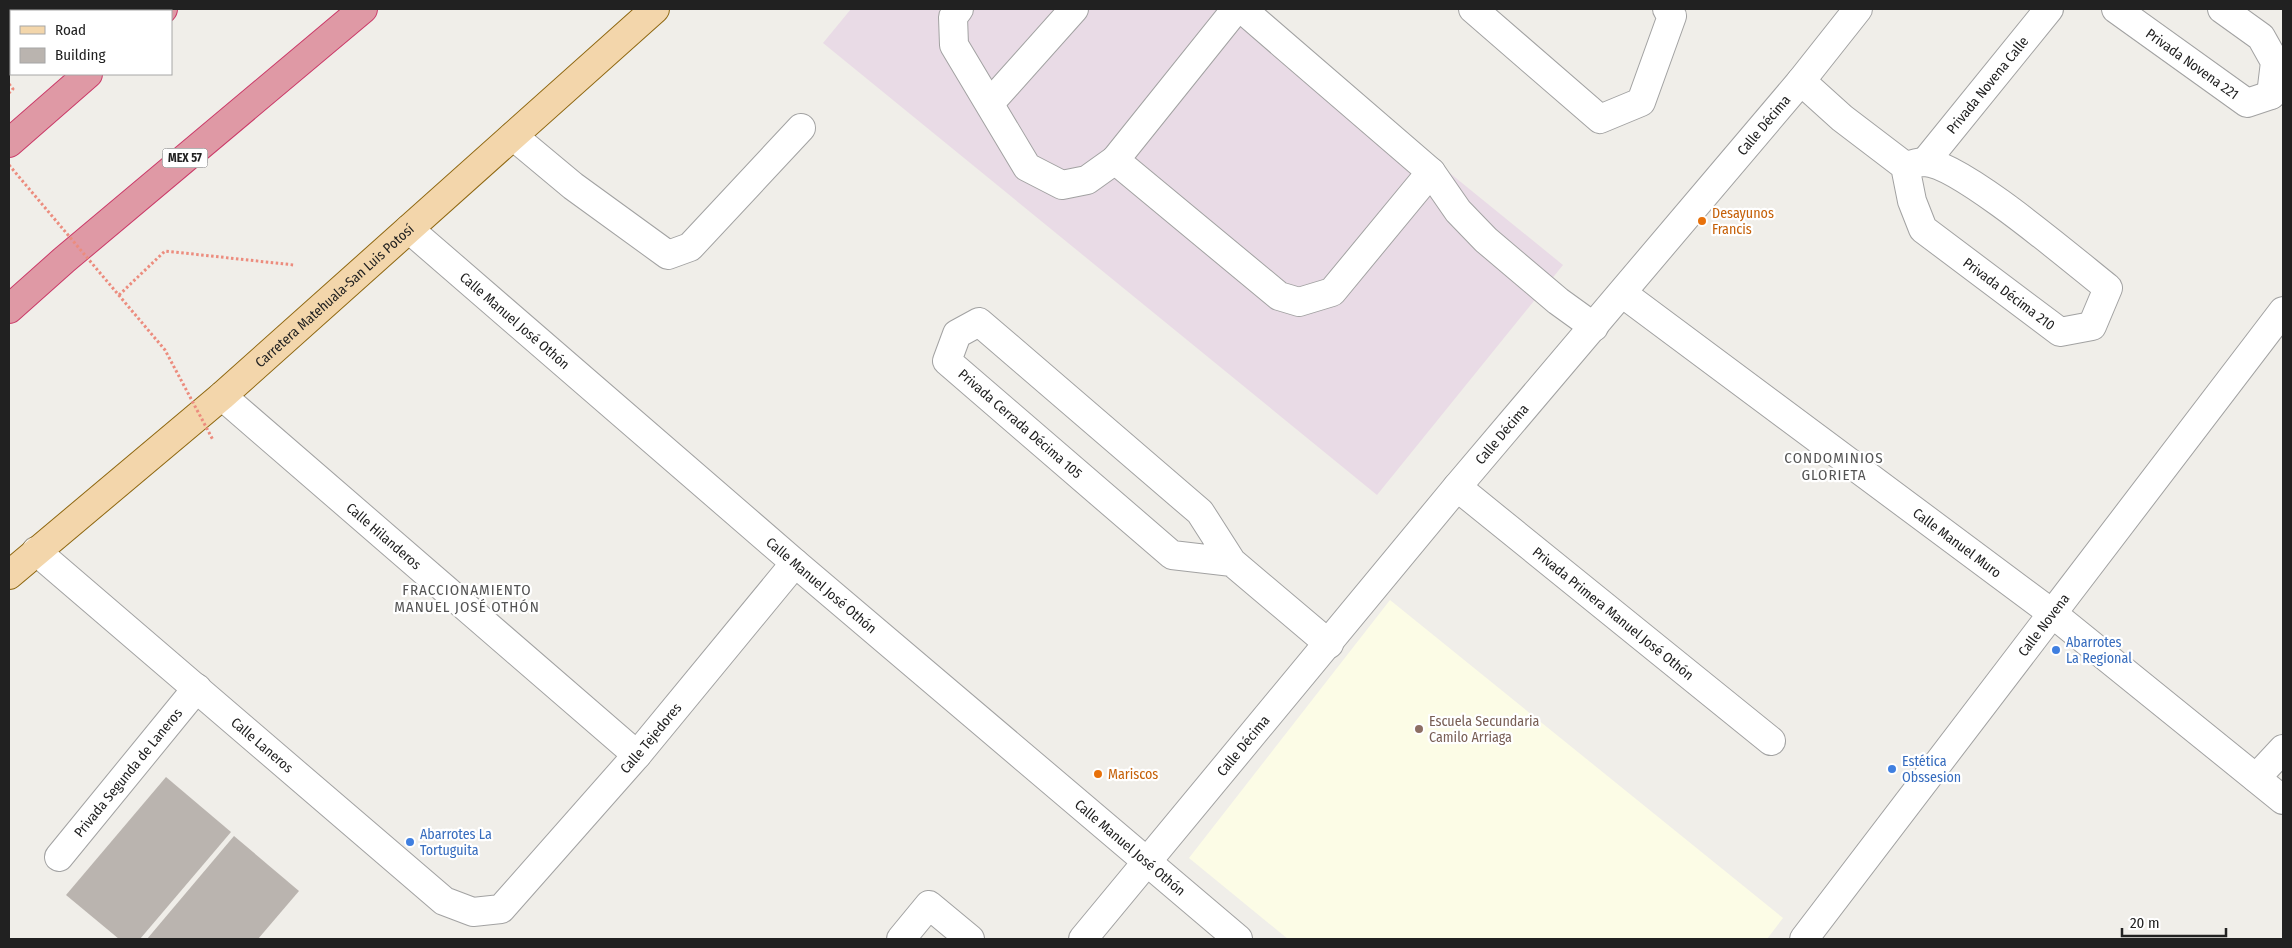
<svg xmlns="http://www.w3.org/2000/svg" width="2292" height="948" font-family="'Fira Sans Condensed',sans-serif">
<rect width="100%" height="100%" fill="#f0eee9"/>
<path fill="#e9dbe6" d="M851,9H1248L1563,265L1377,495L823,43Z"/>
<path fill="#fcfce6" d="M1390,600L1783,918L1767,939H1288L1189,858Z"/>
<g fill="#bab4af">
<path d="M166,777L231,832L140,939H119L66,895Z"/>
<path d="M234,836L299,891L258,939H147Z"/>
</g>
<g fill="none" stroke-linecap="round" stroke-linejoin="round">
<g stroke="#a2a2a2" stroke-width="30">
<g id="minor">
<path d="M959,9L953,17L954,45L1027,167L1062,185L1087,180L1115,160"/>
<path d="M1236,9L1115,160L1279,296L1299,302L1332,292L1431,172L1458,211L1486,240L1558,301L1594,327"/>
<path d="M1242,9L1431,172"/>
<path d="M1473,9L1600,119L1641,102L1672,16L1667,9"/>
<path id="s1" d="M2116,9L2247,103L2271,95"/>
<path d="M2222,9L2261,37L2275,62L2271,95"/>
<path id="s2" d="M1801,81L1842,118L1905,166L1912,201L1923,229L2060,332L2092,326L2108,288C2075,262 1960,163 1924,162C1918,162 1911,165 1905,166"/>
<path d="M990,103L1074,9"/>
<path d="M513,136L573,186L668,255L690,247L801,128"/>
<path id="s3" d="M1925,162L2049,9"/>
<path id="s4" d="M409,229L795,563L1238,939"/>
<path id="s5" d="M1622,293L2053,614L2283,800"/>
<path id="s6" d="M222,396L637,755"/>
<path id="s7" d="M1457,487L1771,741"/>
<path id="s8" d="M36,551L444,901L473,912L501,909L637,755L795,563"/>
<path d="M1232,562L1172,555L947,361L957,334L979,322L1200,512L1232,562L1329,644"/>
<path d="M2256,778L2283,749"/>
<path id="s9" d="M59,857L197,688"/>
<path d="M901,939L929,905L970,939"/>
<path id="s10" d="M1083,939L1457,487L1801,81L1858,9"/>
<path id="s11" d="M1804,939L2283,311"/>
</g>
</g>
<g stroke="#8e6710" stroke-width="30">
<g id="major">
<path d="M36,11L39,9"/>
<path d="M9,35L11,33"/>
<path id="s12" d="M9,575L222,396L655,9"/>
</g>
</g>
<g stroke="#ca3a68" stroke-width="30">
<g id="highway">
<path d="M133,11L135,9"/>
<path d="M160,11L163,9"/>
<path d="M9,143L88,74"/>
<path d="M9,309L64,260L363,9"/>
</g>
</g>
<g stroke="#ec8c7e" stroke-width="3" stroke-dasharray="2.5 2.5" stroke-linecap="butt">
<path d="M9,84L13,89L9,93"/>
<path d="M119,295L165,251L294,265"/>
</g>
<use href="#minor" stroke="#fff" stroke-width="28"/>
<use href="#major" stroke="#f3d6ab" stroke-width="28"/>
<use href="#highway" stroke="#df99a5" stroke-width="28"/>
<path stroke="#ec8c7e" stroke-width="3" stroke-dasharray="2.5 2.5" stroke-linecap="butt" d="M9,165L165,350L213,440"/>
</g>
<g fill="#e8710a" stroke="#fff" stroke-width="2">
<circle cx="1702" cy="221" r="5"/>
<circle cx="1098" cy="774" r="5"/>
</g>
<g fill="#3f7fe0" stroke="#fff" stroke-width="2">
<circle cx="2056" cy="650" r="5"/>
<circle cx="1892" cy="769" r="5"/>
<circle cx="410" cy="842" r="5"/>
</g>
<circle fill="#8d6e63" stroke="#fff" stroke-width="2" cx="1419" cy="729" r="5"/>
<g text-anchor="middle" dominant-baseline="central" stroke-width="4.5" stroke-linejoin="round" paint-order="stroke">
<rect fill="#fff" stroke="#646464" stroke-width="1" x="162.5" y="148.5" width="45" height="19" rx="4"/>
<g font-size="12" font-weight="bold" fill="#212121">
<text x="185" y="158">MEX 57</text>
</g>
<g font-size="14" fill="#212121" stroke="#fff">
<text stroke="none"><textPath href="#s1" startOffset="94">Privada Novena 221</textPath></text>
<text stroke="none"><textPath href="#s3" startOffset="99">Privada Novena Calle</textPath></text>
<text stroke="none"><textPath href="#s10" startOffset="1061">Calle Décima</textPath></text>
<text stroke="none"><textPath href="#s2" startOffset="308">Privada Décima 210</textPath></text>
<text stroke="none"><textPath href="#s12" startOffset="429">Carretera Matehuala-San Luis Potosí</textPath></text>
<text stroke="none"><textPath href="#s4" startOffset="140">Calle Manuel José Othón</textPath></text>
<text transform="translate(1020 424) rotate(41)">Privada Cerrada Décima 105</text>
<text stroke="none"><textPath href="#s10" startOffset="656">Calle Décima</textPath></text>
<text stroke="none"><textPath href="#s6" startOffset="214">Calle Hilanderos</textPath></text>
<text stroke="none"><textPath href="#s5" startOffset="418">Calle Manuel Muro</textPath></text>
<text stroke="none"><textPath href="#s4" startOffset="545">Calle Manuel José Othón</textPath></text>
<text stroke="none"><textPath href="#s7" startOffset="201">Privada Primera Manuel José Othón</textPath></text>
<text stroke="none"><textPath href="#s11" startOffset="395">Calle Novena</textPath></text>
<text stroke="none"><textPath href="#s8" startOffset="824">Calle Tejedores</textPath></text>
<text stroke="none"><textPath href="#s8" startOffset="298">Calle Laneros</textPath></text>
<text stroke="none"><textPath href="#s10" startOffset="251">Calle Décima</textPath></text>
<text stroke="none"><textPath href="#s9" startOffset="109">Privada Segunda de Laneros</textPath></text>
<text stroke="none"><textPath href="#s4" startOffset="950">Calle Manuel José Othón</textPath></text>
</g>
<g font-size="14" fill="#c56008" stroke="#fff" text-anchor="start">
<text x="1712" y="213">Desayunos<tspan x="1712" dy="16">Francis</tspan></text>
<text x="1108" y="774">Mariscos</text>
</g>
<g font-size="14" fill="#366cbe" stroke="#fff" text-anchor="start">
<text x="2066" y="642">Abarrotes<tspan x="2066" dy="16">La Regional</tspan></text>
<text x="1902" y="761">Estética<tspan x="1902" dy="16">Obssesion</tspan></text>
<text x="420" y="834">Abarrotes La<tspan x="420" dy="16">Tortuguita</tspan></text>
</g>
<g font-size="14" fill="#785e54" stroke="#fff" text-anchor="start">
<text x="1429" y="721">Escuela Secundaria<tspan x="1429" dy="16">Camilo Arriaga</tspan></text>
</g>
<g font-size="15" letter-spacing="1" fill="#545454" stroke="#fff">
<text x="1834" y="458">CONDOMINIOS<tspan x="1834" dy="17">GLORIETA</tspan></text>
<text x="467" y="590">FRACCIONAMIENTO<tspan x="467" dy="17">MANUEL JOSÉ OTHÓN</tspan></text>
</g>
</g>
<rect width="2292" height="948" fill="none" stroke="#212121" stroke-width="20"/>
<rect x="10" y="10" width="162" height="65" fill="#ffffff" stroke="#a6a6a6"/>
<rect x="20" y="26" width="25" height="8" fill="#f3d6ab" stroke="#a6a6a6"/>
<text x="55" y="35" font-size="15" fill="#212121">Road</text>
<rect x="20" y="48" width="25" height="15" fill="#bab4af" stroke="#a6a6a6"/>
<text x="55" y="60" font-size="15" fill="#212121">Building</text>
<path d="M2122 928v8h104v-8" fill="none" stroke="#212121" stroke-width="2.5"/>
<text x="2130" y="928" font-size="15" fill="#212121" stroke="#ffffff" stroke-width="4" paint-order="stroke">20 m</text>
</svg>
